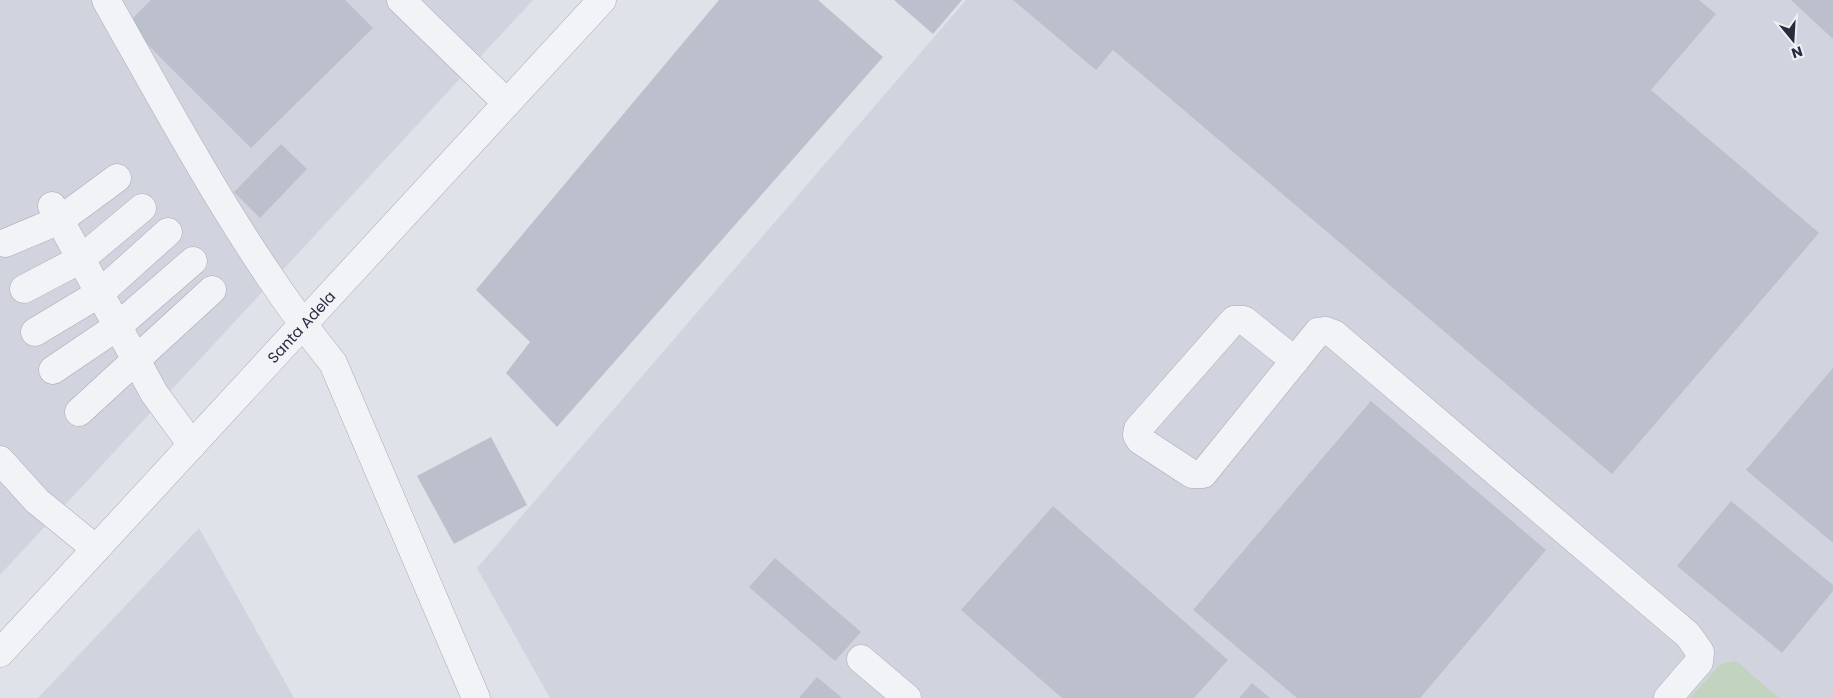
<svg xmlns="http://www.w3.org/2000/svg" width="1833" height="698" font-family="Poppins,sans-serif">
<rect width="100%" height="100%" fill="#dfe2e9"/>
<g fill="#d1d4de">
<path d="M0,0H533L0,575Z"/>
<path d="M966,0H1833V698H550L477,568Z"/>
<path d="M199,528L294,698H38Z"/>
</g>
<path fill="#c2d3c0" d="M1736,661L1779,698H1690L1721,664Z"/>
<g fill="#bcc0cc">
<path d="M151,0H345L373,28L251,148L127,24Z"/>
<path d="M719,0H818L883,57L557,427L506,373L530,342L476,290Z"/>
<path d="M894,0H962L933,34Z"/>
<path d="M1013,0H1699L1716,14L1651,90L1819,233L1612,474L1113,50L1096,70Z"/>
<path d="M1791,0H1833V39Z"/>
<path d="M281,144L307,169L260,218L234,192Z"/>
<path d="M1833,368V543L1746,470Z"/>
<path d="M1371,401L1546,550L1420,698H1297L1193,610Z"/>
<path d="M491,437L527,505L454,544L417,476Z"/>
<path d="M1731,501L1833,585V591L1782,653L1677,566Z"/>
<path d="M1053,506L1228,660L1194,698H1062L961,610Z"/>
<path d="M775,558L861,632L835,661L749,587Z"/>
<path d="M817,677L842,698H799Z"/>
<path d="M1252,683L1270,698H1239Z"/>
</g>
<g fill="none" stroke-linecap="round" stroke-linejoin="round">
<g stroke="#a8acb7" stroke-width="29">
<g id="minor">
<path d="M106,0C176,124 244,252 333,363L476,698"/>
<path d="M401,0L507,103"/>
<path d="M52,206L154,393L192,445"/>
<path d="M5,243L60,220L117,178"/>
<path d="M24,289L81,259L142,208"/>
<path d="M35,332L100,293L168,232"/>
<path d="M1295,361L1244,320H1234L1138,429L1137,435L1140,440L1192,474H1203L1318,332L1326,331L1334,334L1688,635L1700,652L1699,662L1668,698"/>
<path d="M53,370L118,326L193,261"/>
<path d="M79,412L212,290"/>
<path d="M0,460L37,501L96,549"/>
<path id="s1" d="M0,653L602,0"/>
<path d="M861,659L907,698"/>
</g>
</g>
<use href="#minor" stroke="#f2f3f7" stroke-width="28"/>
</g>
<g text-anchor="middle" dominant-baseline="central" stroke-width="4" stroke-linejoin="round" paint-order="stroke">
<g font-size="15" fill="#272d41" stroke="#eff1f6">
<text stroke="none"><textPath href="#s1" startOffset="444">Santa Adela</textPath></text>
</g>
</g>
<g transform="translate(1793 40) rotate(162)" stroke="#eff1f6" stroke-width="4" paint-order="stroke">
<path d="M0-4L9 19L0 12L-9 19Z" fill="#272d41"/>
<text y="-8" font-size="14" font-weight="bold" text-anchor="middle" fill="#272d41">N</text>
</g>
</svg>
